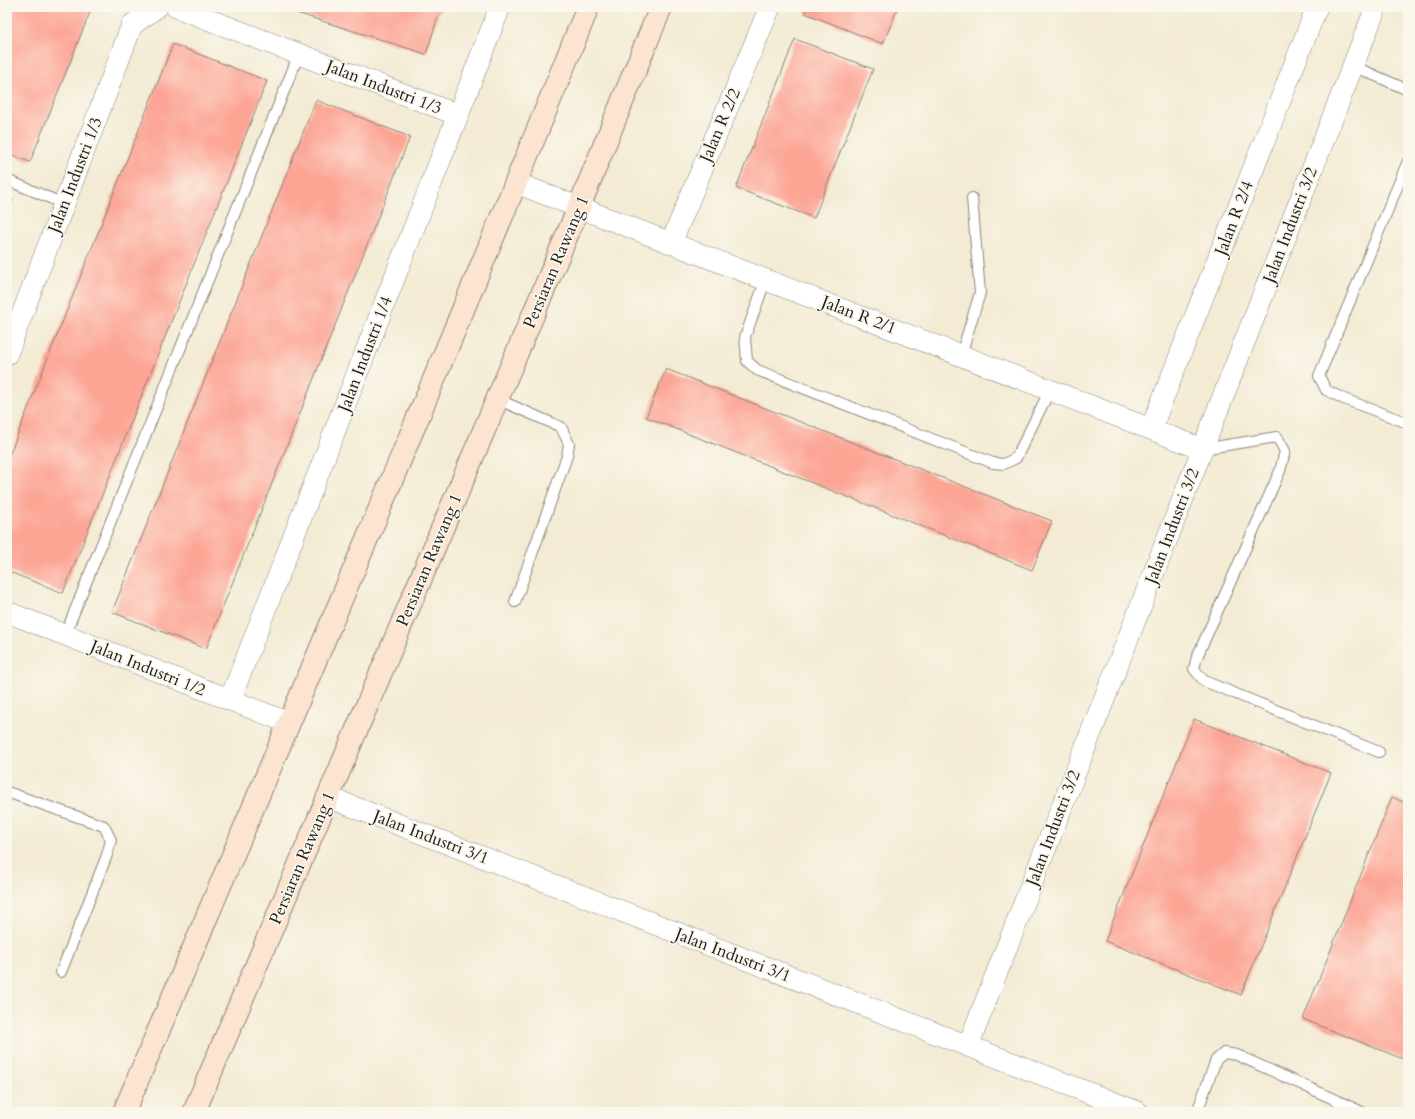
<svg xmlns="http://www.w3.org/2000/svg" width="1415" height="1119" font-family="Cardo,serif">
<rect width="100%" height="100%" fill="#fbf7ec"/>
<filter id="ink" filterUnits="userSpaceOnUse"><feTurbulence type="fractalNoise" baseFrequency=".025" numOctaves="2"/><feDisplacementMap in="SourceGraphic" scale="8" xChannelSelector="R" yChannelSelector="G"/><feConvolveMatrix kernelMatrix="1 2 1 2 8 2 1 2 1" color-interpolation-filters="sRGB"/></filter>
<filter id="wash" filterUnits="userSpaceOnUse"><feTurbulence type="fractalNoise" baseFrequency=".012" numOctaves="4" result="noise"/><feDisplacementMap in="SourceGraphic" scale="16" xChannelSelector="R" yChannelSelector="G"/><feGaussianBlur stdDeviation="0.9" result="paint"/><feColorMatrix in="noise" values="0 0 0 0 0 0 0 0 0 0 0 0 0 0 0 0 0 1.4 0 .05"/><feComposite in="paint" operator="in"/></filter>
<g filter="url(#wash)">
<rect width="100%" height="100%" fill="#f3ebd4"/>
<g id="blocks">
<g fill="#fca595">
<path d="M7,7H92L30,162L7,153Z"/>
<path d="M278,7H441L426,54Z"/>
<path d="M808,7H898L883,44L805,13Z"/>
<path d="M795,39L873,69L814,218L736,188Z"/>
<path d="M173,44L267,81L63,593L7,571V461Z"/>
<path d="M316,100L410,137L206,649L112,612Z"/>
<path d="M7,198L13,200L7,214Z"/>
<path d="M666,369L1052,521L1032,570L646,417Z"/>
<path d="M1194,719L1331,773L1241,995L1105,941Z"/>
<path d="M1392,797L1408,804V1061L1303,1019Z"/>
</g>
</g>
</g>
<g filter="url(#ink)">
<use href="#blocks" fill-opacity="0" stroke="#888478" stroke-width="1"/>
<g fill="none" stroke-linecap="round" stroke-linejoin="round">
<g stroke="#888478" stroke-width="12">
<g id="lane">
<path d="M1353,66L1408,90"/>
<path d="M1408,161L1319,376L1326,390L1344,399L1408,423"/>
<path d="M7,180L64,204"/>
<path d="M766,279L745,337L747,361L757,370L993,463L1004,464L1016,458L1050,390"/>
<path d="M961,355L980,293L972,198"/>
<path d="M497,399L561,427L569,444L567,456L515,602"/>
<path d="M1202,449L1277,437L1285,451L1280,471L1197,657L1194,669L1204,681L1379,752"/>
<path d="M65,635L299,54"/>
<path d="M7,792L104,826L111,840L107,855L61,972"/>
<path d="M1197,1112L1216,1060L1224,1053L1237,1055L1362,1112"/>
</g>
</g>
<g stroke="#888478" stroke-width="22">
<g id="street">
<path d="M176,7L458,115"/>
<path d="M516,183L1202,449"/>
<path d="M671,243L770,7"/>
<path d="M7,354L132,25L157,7"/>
<path d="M1151,429L1317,7"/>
<path d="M7,612L289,723"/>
<path d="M230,700L500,7"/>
<path d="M328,797L1138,1112"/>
<path d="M968,1046L1376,7"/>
</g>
</g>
<g stroke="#888478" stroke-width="24">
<g id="secondary">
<path d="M124,1112C280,744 437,377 588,7"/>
<path d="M194,1112L579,207L661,7"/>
</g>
</g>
<use href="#lane" stroke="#fff" stroke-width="10"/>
<use href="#street" stroke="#fff" stroke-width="21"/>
<use href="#secondary" stroke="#fde4d0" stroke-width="22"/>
</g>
</g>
<g text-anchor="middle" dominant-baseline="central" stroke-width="3.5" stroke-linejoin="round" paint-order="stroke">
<g font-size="17" fill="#1c1c1c" stroke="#fbf7ec">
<text transform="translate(384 87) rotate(21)">Jalan Industri 1/3</text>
<text transform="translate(720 125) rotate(-67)">Jalan R 2/2</text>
<text transform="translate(75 175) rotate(-69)">Jalan Industri 1/3</text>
<text transform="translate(1234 218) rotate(-69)">Jalan R 2/4</text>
<text transform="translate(1290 225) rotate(-69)">Jalan Industri 3/2</text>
<text transform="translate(556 262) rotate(-67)">Persiaran Rawang 1</text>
<text transform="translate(859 315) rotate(21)">Jalan R 2/1</text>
<text transform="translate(365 354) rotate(-69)">Jalan Industri 1/4</text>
<text transform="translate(1172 526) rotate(-69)">Jalan Industri 3/2</text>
<text transform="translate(429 560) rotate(-67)">Persiaran Rawang 1</text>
<text transform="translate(148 668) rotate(22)">Jalan Industri 1/2</text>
<text transform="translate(1053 828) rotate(-69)">Jalan Industri 3/2</text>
<text transform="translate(431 837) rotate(21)">Jalan Industri 3/1</text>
<text transform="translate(302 858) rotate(-67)">Persiaran Rawang 1</text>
<text transform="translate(733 955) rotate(21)">Jalan Industri 3/1</text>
</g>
</g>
<rect width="1415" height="1119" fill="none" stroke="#fbf7ec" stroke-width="24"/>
</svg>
